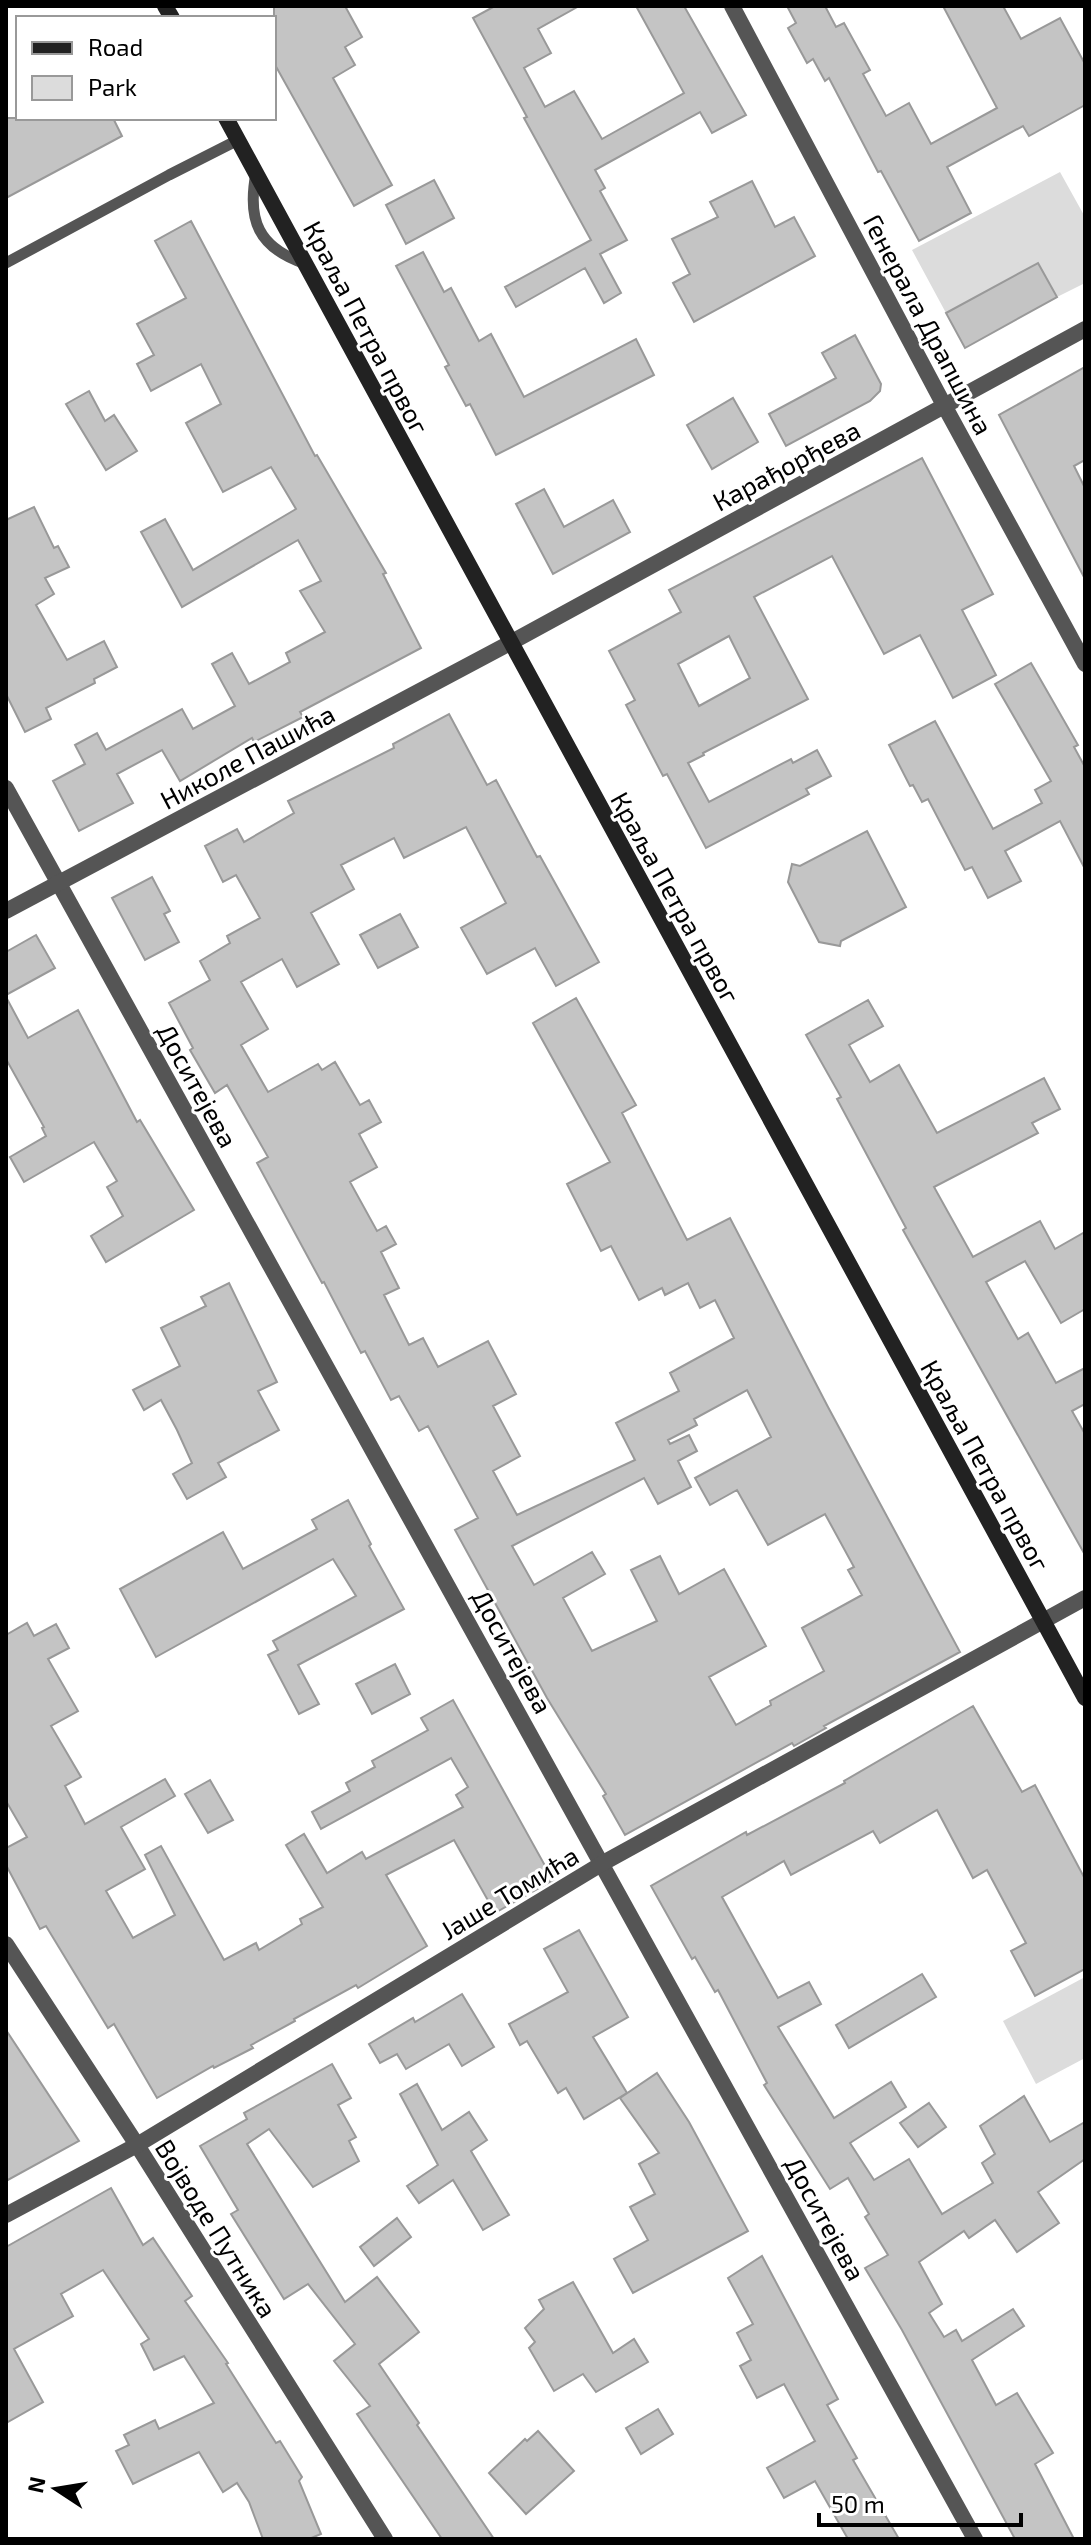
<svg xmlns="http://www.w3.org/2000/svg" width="1091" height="2545" font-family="'Exo 2',sans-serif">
<rect width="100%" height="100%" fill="#fff"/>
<g fill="#dcdcdc">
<path d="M1060,172L1085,217V283L1057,297L1038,263L946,313L912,250Z"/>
<path d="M1085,1977V2058L1036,2084L1003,2021Z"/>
</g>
<g fill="#c4c4c4" stroke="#999" stroke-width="2" fill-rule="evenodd">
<path d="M274,6H345L362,37L345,47L355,65L333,78L392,185L354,206L274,63Z"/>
<path d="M495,6H579L538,29L551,53L524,68L545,107L574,91L602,139L684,93L636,6H684L746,115L712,133L700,112L595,170L605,188L600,191L627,240L600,254L621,293L604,303L585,268L516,307L505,287L591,240L524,118L527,117L473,18Z"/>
<path d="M787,6H825L836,27L844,23L870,70L863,74L886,116L909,103L931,144L997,108L943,6H1003L1021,39L1060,18L1085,64V105L1029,136L1023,126L947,167L971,213L919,241L881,171L878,172L829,78L825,81L813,59L807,63L788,28L796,23Z"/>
<path d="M6,118H113L122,136L6,198Z"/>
<path d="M434,180L454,218L406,244L386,205Z"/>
<path d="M752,181L775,227L794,217L815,256L694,322L673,283L690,274L672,239L718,217L710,202Z"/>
<path d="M191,221L315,456L317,455L386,573L383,574L421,648L300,712L303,717L254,742L252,738L180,781L162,750L117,774L133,803L79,831L53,781L85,764L75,745L97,733L106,750L182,709L193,729L235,706L212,664L232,653L249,684L290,662L286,653L325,632L300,591L321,581L298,540L182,607L141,532L165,519L193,570L296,509L271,467L223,492L186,423L221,404L201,364L151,391L137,364L154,355L137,324L186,298L155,241Z"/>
<path d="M423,252L444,292L451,288L479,341L491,334L524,397L636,339L654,375L496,455L470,404L466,406L445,367L449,365L396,266Z"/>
<path d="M1038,263L1057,297L965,348L946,313Z"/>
<path d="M855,335L881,384L880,391L870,401L786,446L769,414L836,378L822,353Z"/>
<path d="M1085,367V460L1074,466L1085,488V579L999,415Z"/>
<path d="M89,391L105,421L114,415L137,451L106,470L66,404Z"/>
<path d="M733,398L758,442L712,469L687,425Z"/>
<path d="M922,458L993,594L962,610L996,675L953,698L920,635L884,654L832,556L754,597L808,699L703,753L704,755L688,763L709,802L791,759L793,763L817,750L831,776L806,789L809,794L706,848L667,774L663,776L626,705L635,700L609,651L681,612L669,590ZM729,636L750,678L699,706L678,664Z"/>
<path d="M544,489L564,527L613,500L630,532L553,574L516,504Z"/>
<path d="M34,507L54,548L58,546L69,567L45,578L54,594L36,605L67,660L104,641L117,667L94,679L95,683L46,708L51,719L25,732L6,694V520Z"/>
<path d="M1031,663L1078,745L1074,747L1085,767V869L1060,821L1005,851L1021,881L988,898L972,867L965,870L928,799L922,802L913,785L910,786L889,745L935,721L993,829L1042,803L1035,790L1051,781L995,684Z"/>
<path d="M449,714L487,785L496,780L537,857L540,856L599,962L556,986L535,948L487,974L461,928L506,903L466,827L404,858L394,838L341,865L354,889L311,913L339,964L297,987L282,959L241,982L268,1029L241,1045L268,1092L318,1064L322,1070L335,1062L360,1105L369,1100L381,1122L359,1134L377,1167L350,1182L377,1231L386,1226L396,1244L381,1252L399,1288L384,1295L409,1345L423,1338L438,1367L488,1341L516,1394L493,1406L520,1456L493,1471L517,1515L635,1460L616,1423L679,1391L670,1373L734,1338L715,1300L700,1308L688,1283L665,1295L662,1288L639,1300L611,1246L601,1251L567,1184L610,1162L533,1023L576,998L636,1105L622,1113L687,1240L730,1218L828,1407L960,1652L824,1726L826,1728L794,1746L792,1743L625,1835L603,1796L606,1794L547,1698L455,1530L478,1518L428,1426L419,1431L399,1396L391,1400L365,1351L361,1353L324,1282L322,1283L257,1163L268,1157L227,1085L215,1093L190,1050L193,1048L169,1003L210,980L200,961L230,943L227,936L260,918L236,875L223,882L205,846L237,829L244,842L294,813L288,801L394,748L393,744ZM747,1390L771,1437L695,1478L710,1505L737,1490L768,1545L825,1514L854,1567L848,1570L862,1595L802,1628L824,1671L770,1701L771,1705L736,1725L709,1677L766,1646L724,1569L679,1594L660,1556L631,1570L657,1621L592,1651L563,1598L605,1574L592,1552L534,1585L512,1546L644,1478L658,1504L691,1487L678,1461L697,1451L689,1435L670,1444L668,1440L697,1425L694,1419Z"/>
<path d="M867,831L906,907L841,941L840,946L819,942L788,882L792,864L800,866Z"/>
<path d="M152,877L170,911L164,914L179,942L145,960L112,898Z"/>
<path d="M400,914L418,947L378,968L360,935Z"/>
<path d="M36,935L55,968L6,995V952Z"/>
<path d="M6,997L28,1038L78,1010L137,1122L140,1120L194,1210L106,1262L91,1236L123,1216L107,1187L117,1181L94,1142L24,1182L10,1157L46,1136L42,1128L44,1127L6,1059Z"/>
<path d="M868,1000L883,1026L849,1045L870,1082L899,1065L937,1133L1044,1078L1060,1109L1032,1123L1038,1133L934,1187L973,1257L1040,1221L1055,1249L1085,1232V1309L1061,1323L1025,1261L986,1282L1018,1339L1028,1333L1056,1383L1085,1368V1404L1072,1411L1085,1434V1555L903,1230L906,1228L837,1099L841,1097L806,1035Z"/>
<path d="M229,1283L277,1382L258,1391L279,1430L218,1463L226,1477L187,1499L173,1474L192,1463L177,1430L161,1400L144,1410L133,1390L180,1366L161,1328L206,1306L201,1297Z"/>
<path d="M348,1500L371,1544L369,1546L404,1609L298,1665L319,1704L299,1714L268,1655L278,1650L273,1641L356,1596L333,1559L156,1657L120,1589L223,1532L243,1569L317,1529L312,1520Z"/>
<path d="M27,1623L34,1636L56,1624L69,1648L48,1659L78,1711L51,1726L81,1777L65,1786L85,1824L165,1779L175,1796L121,1827L145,1869L106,1891L133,1938L175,1915L145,1855L161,1846L224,1960L256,1943L259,1950L302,1924L300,1919L323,1907L286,1845L304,1834L327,1873L362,1852L366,1859L463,1807L456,1795L468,1787L451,1758L321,1829L312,1812L350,1791L346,1783L375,1767L372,1761L428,1730L421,1718L453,1700L553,1880L495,1913L454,1840L386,1875L427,1946L358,1988L356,1985L294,2019L295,2021L251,2045L253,2048L214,2068L213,2066L157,2098L114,2024L108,2028L46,1926L40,1929L6,1865V1848L27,1837L6,1801V1635Z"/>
<path d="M395,1664L410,1694L372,1714L356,1684Z"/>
<path d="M973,1706L1022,1792L1035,1785L1085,1879V1969L1035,1996L1011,1951L1026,1943L987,1870L973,1878L937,1810L880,1843L873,1831L791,1875L784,1861L722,1897L778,1998L809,1982L821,2004L778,2027L834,2118L891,2082L906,2107L850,2143L874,2180L909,2159L942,2214L993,2183L982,2163L995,2154L980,2126L1024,2096L1050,2142L1085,2122V2159L1038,2192L1059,2223L1017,2252L995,2220L969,2238L964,2231L919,2262L942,2304L929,2313L944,2337L956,2330L962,2341L1013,2309L1024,2326L972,2360L996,2405L1017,2393L1053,2453L1035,2464L1074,2539H1015L902,2330L865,2268L888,2255L865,2217L869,2214L848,2178L830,2189L764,2085L767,2083L718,1990L715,1992L695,1957L692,1959L651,1886L746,1832L747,1835L845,1783L844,1781Z"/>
<path d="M210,1780L233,1820L208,1833L185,1794Z"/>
<path d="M579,1930L628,2017L593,2037L627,2093L584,2119L566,2088L558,2093L527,2041L520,2045L509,2024L568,1992L544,1949Z"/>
<path d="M922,1974L936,1997L849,2048L836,2025Z"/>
<path d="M462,1994L494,2047L462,2066L449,2044L406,2069L397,2054L380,2063L369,2044L413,2018L415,2022Z"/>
<path d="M6,2030L79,2141L6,2181Z"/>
<path d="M332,2064L351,2098L338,2105L356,2137L349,2141L359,2161L313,2187L269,2129L247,2144L345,2302L377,2277L419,2332L379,2364L419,2423L417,2425L494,2539H442L357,2414L370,2406L334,2361L355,2344L308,2284L284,2299L231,2214L238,2210L200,2146L247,2119L244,2113Z"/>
<path d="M657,2073L689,2122L748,2231L633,2293L614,2259L648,2240L630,2207L655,2194L639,2164L659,2153L620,2098Z"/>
<path d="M417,2084L442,2130L469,2112L487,2140L471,2151L509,2215L483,2230L453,2180L419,2203L407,2186L438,2165L400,2094Z"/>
<path d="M929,2103L946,2127L918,2147L900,2123Z"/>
<path d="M111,2188L143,2245L153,2238L192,2296L185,2301L228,2363L226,2364L276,2443L280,2441L302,2477L299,2481L321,2534L309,2539H263L249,2502L237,2483L223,2492L199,2452L133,2484L116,2451L129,2445L124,2435L155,2420L159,2429L214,2403L184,2356L154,2370L141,2344L149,2339L103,2270L61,2294L73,2316L14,2349L43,2402L6,2423V2247Z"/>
<path d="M397,2218L411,2237L374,2266L360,2247Z"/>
<path d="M762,2256L838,2399L827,2405L857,2458L853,2460L899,2539H848L815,2481L784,2498L767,2468L815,2441L784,2384L757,2398L740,2366L751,2360L737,2333L753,2324L728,2278Z"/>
<path d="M573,2282L613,2353L634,2339L648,2362L596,2392L583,2374L554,2391L529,2348L535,2342L525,2328L544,2309L539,2300Z"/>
<path d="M658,2409L673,2434L641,2454L626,2428Z"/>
<path d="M538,2431L574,2471L526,2514L489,2473L525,2439L527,2441Z"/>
</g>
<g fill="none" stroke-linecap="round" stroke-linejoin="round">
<g stroke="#555" stroke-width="11">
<path d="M256,173C247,220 258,248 306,264"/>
<path d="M6,263L169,175L238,140"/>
</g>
<g stroke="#555" stroke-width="16">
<path d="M732,6L945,407L1085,664"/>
<path d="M6,788L975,2539"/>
<path d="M6,911L510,643L1085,329"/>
<path d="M6,1944L137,2145L385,2539"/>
<path d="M6,2215L137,2145L603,1863L1085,1598"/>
</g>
<g stroke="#222" stroke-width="16">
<path d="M165,6L172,18"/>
<path d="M226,118L1085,1698"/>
</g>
</g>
<g text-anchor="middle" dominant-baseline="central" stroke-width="6" stroke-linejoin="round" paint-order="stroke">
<g font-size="26" fill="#000" stroke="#fff">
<text transform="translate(929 324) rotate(62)">Генерала Драпшина</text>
<text transform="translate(367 327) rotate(62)">Краља Петра првог</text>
<text transform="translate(786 465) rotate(-28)">Карађорђева</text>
<text transform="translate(247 756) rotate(-28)">Николе Пашића</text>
<text transform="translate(676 897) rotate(61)">Краља Петра првог</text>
<text transform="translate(198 1085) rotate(61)">Доситејева</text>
<text transform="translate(986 1465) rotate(61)">Краља Петра првог</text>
<text transform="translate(513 1651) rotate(61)">Доситејева</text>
<text transform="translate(509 1892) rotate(-31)">Јаше Томића</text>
<text transform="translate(826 2218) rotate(61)">Доситејева</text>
<text transform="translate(217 2228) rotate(58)">Војводе Путника</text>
</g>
</g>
<rect width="1091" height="2545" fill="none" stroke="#000000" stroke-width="16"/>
<rect x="16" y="16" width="260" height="104" fill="#ffffff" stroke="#999999" stroke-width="2"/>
<rect x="32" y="42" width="40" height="12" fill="#222222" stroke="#999999" stroke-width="2"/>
<text x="88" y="56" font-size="24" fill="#000000">Road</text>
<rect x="32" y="76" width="40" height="24" fill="#dcdcdc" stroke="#999999" stroke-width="2"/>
<text x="88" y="96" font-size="24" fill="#000000">Park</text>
<g transform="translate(56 2489) rotate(282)" stroke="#ffffff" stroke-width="6" paint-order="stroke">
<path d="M0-6L14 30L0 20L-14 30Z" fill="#000000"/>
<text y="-12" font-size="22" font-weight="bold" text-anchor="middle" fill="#000000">N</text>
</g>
<path d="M819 2513v12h202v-12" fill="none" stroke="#000000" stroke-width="4"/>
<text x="831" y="2513" font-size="24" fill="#000000" stroke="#ffffff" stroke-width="6" paint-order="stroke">50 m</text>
</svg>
